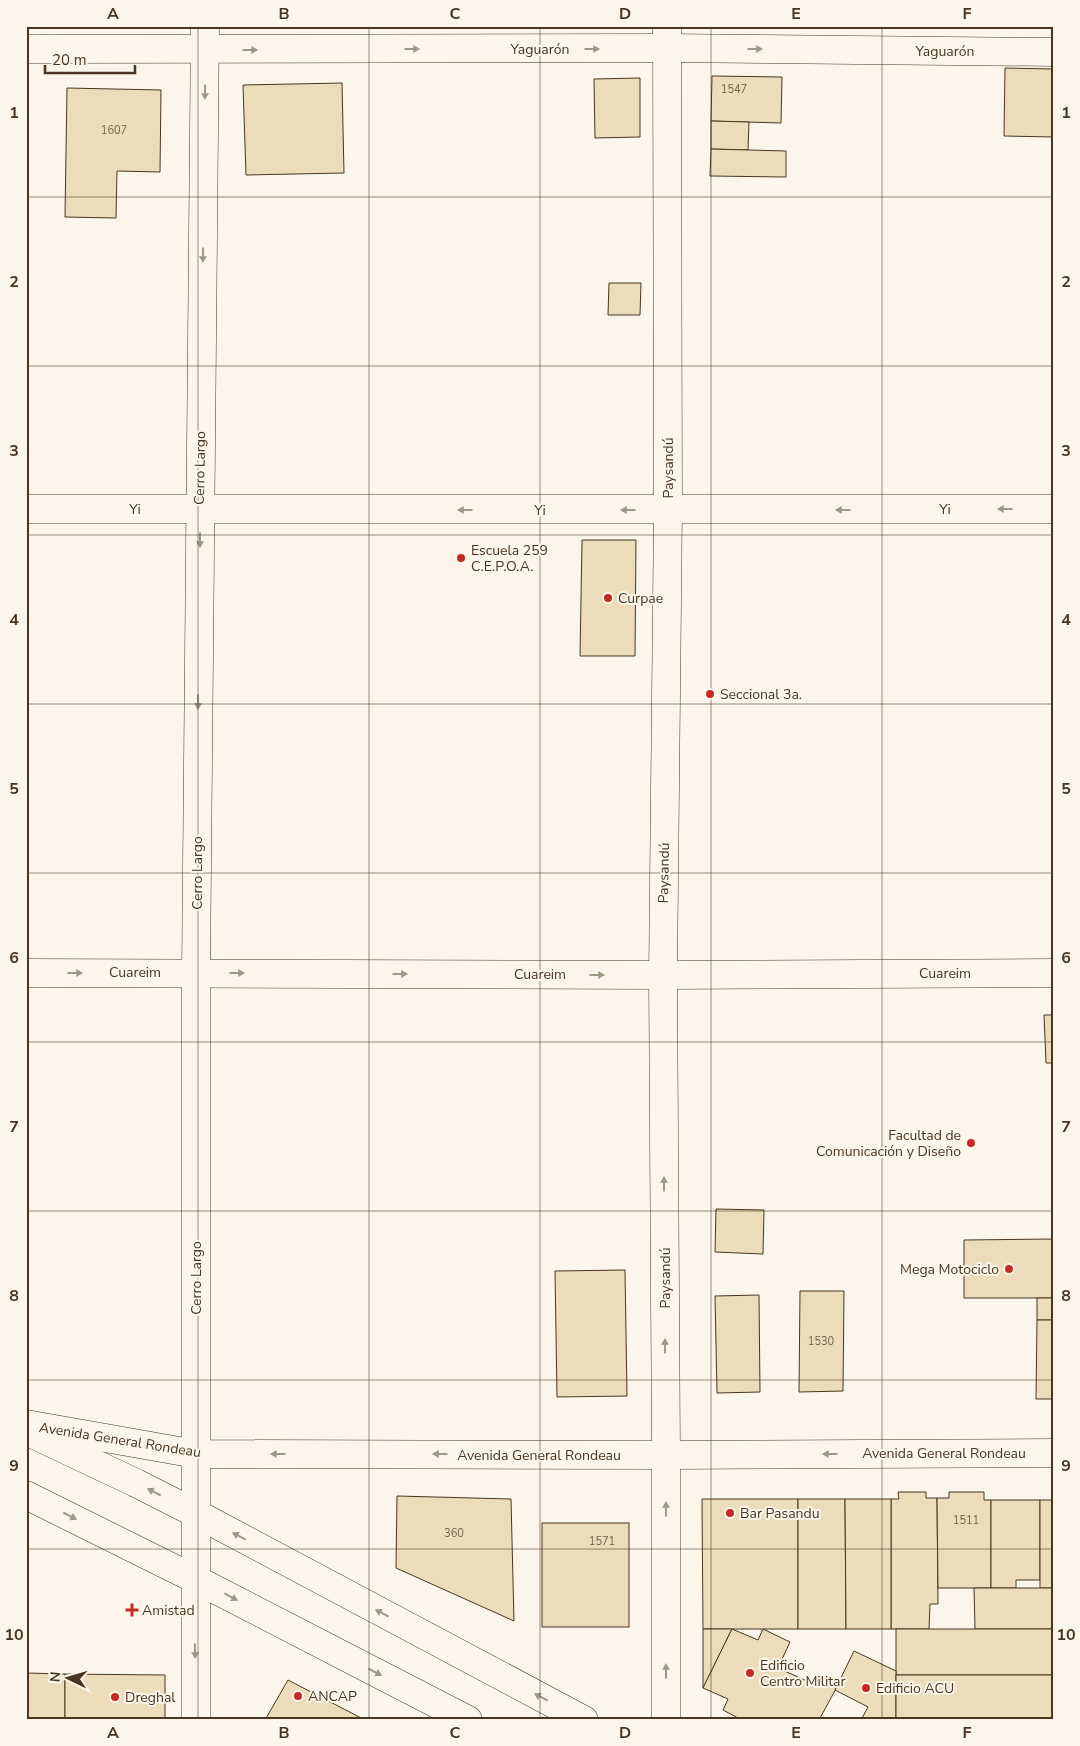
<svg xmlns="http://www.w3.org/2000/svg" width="1080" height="1746" font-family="'Nunito Sans',sans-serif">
<rect width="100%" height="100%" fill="#fbf6e9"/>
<g fill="#ecdcbc" stroke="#4a3520">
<path d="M1005,68L1054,69V137L1004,136Z"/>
<path d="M712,76L782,77L781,123L711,121Z"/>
<path d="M640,78V137L595,138L594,79Z"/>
<path d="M342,83L344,173L246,175L243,85Z"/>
<path d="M67,88L161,90L160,172L117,171L116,218L65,217Z"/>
<path d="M711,121L749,122L748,150L711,149Z"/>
<path d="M711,149L786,151V177L710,176Z"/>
<path d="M609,283H641L640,315H608Z"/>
<path d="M582,540H636L635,656H580Z"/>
<path d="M1044,1015H1054V1063H1046Z"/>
<path d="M716,1209L764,1210L763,1254L715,1252Z"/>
<path d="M1054,1239V1298H964V1240Z"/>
<path d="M625,1270L627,1396L557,1397L555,1271Z"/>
<path d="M800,1291H844L843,1391L799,1392Z"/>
<path d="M759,1295L760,1392L717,1393L715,1296Z"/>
<rect x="1037" y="1298" width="17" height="22"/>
<path d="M1037,1320H1054V1399H1036Z"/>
<path d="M898,1492H926V1498H937L938,1604H930L929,1629H891V1499H899Z"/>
<path d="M949,1492H984V1500H991V1588H938L937,1498H949Z"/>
<path d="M397,1496L511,1499L514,1621L396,1568Z"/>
<path d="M702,1499H798V1629H703Z"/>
<path d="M798,1499H845L846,1629H798Z"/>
<path d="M845,1499H891V1629H846Z"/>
<path d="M991,1500H1040V1580H1016V1588H991Z"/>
<rect x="1040" y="1500" width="14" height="88"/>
<rect x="542" y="1523" width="87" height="104"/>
<path d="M974,1588H1054V1629H975Z"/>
<path d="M703,1629H732L703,1688Z"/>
<path d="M732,1629L758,1640L763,1629L790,1642L778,1668L820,1687L824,1678L838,1685L819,1720H737L738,1718L723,1710L728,1699L703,1688Z"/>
<rect x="896" y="1629" width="158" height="46"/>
<path d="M854,1651L896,1671V1720H861L868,1707L835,1690Z"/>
<path d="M26,1673L65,1674V1720H26Z"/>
<path d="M65,1674L165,1675V1720H65Z"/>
<rect x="896" y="1675" width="158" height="45"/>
<path d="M288,1680L365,1720H265Z"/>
</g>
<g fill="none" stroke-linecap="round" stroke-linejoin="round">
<g stroke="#4a3520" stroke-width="29">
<g id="minor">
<path d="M26,509H1054"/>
<path d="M26,973L663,975L1054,973"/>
<path d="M26,1424L196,1454L666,1455L1054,1453"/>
<path d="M196,1720V972L205,26"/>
</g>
</g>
<g stroke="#4a3520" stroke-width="29">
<g id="tertiary">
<path d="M26,49L667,48L1054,52"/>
<path d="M666,1720V1455L663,975L668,510L667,26"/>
</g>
</g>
<g stroke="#4a3520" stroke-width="29">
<g id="secondary">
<path d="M26,1431L136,1483L197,1514L584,1720"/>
<path d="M26,1495L195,1579L468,1720"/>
</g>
</g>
<use href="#minor" stroke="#fbf6e9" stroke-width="28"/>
<use href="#tertiary" stroke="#fbf6e9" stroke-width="28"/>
<use href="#secondary" stroke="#fbf6e9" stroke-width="28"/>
</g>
<defs><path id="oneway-solid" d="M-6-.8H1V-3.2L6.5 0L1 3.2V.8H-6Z" transform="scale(1.25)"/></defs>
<g fill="#a29684">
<use href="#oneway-solid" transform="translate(412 49)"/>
<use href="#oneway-solid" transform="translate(592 49)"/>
<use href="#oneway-solid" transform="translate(755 49)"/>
<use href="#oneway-solid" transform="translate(250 50)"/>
<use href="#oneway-solid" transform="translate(205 92) rotate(91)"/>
<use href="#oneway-solid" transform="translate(203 255) rotate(91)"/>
<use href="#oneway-solid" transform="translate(1005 509) rotate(180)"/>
<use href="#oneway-solid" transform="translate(465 510) rotate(-180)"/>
<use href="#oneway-solid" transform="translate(628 510) rotate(-180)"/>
<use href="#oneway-solid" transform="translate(843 510) rotate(180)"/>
<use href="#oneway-solid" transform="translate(200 540) rotate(90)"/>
<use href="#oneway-solid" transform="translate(198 702) rotate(90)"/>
<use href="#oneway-solid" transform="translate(75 973)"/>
<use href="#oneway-solid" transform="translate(237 973)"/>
<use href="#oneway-solid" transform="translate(400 974)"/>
<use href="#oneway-solid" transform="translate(597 975)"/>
<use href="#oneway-solid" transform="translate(664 1184) rotate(-90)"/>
<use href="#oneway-solid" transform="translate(665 1346) rotate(-90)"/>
<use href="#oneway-solid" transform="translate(278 1454) rotate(-180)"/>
<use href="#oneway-solid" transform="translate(440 1454) rotate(-180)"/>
<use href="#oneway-solid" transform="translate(830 1454) rotate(180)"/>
<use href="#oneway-solid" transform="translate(154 1492) rotate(-153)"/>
<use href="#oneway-solid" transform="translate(666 1509) rotate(-90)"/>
<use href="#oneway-solid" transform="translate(70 1516) rotate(27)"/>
<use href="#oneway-solid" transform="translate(239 1536) rotate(-152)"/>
<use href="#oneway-solid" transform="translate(231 1597) rotate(28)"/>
<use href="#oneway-solid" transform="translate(382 1613) rotate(-152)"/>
<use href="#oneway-solid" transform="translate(195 1651) rotate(89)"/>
<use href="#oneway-solid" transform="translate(666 1671) rotate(-90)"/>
<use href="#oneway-solid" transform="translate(375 1672) rotate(27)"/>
<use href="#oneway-solid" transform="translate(541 1697) rotate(-152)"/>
</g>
<path fill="none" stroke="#4a3520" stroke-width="1" stroke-opacity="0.55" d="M198,26V1720M369,26V1720M540,26V1720M711,26V1720M882,26V1720M26,197H1054M26,366H1054M26,535H1054M26,704H1054M26,873H1054M26,1042H1054M26,1211H1054M26,1380H1054M26,1549H1054"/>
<g fill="#c62828" stroke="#fbf6e9" stroke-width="2">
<circle cx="461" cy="558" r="5"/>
<circle cx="608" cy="598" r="5"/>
<circle cx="710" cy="694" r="5"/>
<circle cx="971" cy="1143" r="5"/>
<circle cx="1009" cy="1269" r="5"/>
<circle cx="730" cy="1513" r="5"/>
<path d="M129.5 1602.5h5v5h5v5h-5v5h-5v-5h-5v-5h5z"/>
<circle cx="750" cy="1673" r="5"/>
<circle cx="866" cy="1688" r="5"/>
<circle cx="298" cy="1696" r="5"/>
<circle cx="115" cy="1697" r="5"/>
</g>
<g text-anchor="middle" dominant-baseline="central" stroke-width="4" stroke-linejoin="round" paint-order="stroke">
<g font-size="11" fill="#725f47">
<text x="734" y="89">1547</text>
<text x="114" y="130">1607</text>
<text x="821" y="1341">1530</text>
<text x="966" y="1520">1511</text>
<text x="454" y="1533">360</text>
<text x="602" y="1541">1571</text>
</g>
<g font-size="14" fill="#4a3520" stroke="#fbf6e9">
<text x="540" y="49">Yaguarón</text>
<text x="945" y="51">Yaguarón</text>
<text transform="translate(200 468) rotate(-89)">Cerro Largo</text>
<text transform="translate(668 468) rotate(-90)">Paysandú</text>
<text x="135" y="509">Yi</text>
<text x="945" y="509">Yi</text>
<text x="540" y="510">Yi</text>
<text transform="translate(197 873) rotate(-90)">Cerro Largo</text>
<text transform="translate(664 873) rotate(-89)">Paysandú</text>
<text x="135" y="972">Cuareim</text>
<text x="945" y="973">Cuareim</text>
<text x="540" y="974">Cuareim</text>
<text transform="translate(196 1278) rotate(-90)">Cerro Largo</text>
<text transform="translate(665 1278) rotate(-90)">Paysandú</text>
<text transform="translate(120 1440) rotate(9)">Avenida General Rondeau</text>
<text x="944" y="1453">Avenida General Rondeau</text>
<text x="539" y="1455">Avenida General Rondeau</text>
</g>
<g font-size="14" fill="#4a3520" stroke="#fbf6e9" text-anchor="start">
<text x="471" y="550">Escuela 259<tspan x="471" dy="16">C.E.P.O.A.</tspan></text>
<text x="618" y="598">Curpae</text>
<text x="720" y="694">Seccional 3a.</text>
<text x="961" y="1135" text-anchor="end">Facultad de<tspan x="961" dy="16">Comunicación y Diseño</tspan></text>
<text x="999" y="1269" text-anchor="end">Mega Motociclo</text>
<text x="740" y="1513">Bar Pasandu</text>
<text x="142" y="1610">Amistad</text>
<text x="760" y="1665">Edificio<tspan x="760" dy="16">Centro Militar</tspan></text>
<text x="876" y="1688">Edificio ACU</text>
<text x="308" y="1696">ANCAP</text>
<text x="125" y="1697">Dreghal</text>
</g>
</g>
<rect width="1080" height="1746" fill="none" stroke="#fbf6e9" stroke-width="55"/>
<g transform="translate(68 1678) rotate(275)" stroke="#fbf6e9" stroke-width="4" paint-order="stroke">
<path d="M0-4L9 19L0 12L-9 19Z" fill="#4a3520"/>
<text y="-8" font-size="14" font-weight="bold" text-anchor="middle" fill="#4a3520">N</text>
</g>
<path d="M45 65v8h90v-8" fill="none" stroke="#4a3520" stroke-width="2.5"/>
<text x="52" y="65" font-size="15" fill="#4a3520" stroke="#fbf6e9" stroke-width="4" paint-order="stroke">20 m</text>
<rect x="28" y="28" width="1024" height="1690" fill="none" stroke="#4a3520" stroke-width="2"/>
<g font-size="16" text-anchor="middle" font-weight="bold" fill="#4a3520">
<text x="113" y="19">A</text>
<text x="284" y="19">B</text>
<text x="455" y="19">C</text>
<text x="625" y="19">D</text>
<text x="796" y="19">E</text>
<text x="967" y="19">F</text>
<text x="14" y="118">1</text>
<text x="1066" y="118">1</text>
<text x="14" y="287">2</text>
<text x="1066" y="287">2</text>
<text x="14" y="456">3</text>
<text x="1066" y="456">3</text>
<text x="14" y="625">4</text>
<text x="1066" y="625">4</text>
<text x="14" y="794">5</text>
<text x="1066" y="794">5</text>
<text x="14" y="963">6</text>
<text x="1066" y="963">6</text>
<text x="14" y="1132">7</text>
<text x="1066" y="1132">7</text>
<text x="14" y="1301">8</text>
<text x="1066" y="1301">8</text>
<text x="14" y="1471">9</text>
<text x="1066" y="1471">9</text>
<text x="14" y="1640">10</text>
<text x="1066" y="1640">10</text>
<text x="113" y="1738">A</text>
<text x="284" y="1738">B</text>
<text x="455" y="1738">C</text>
<text x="625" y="1738">D</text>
<text x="796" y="1738">E</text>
<text x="967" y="1738">F</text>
</g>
</svg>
